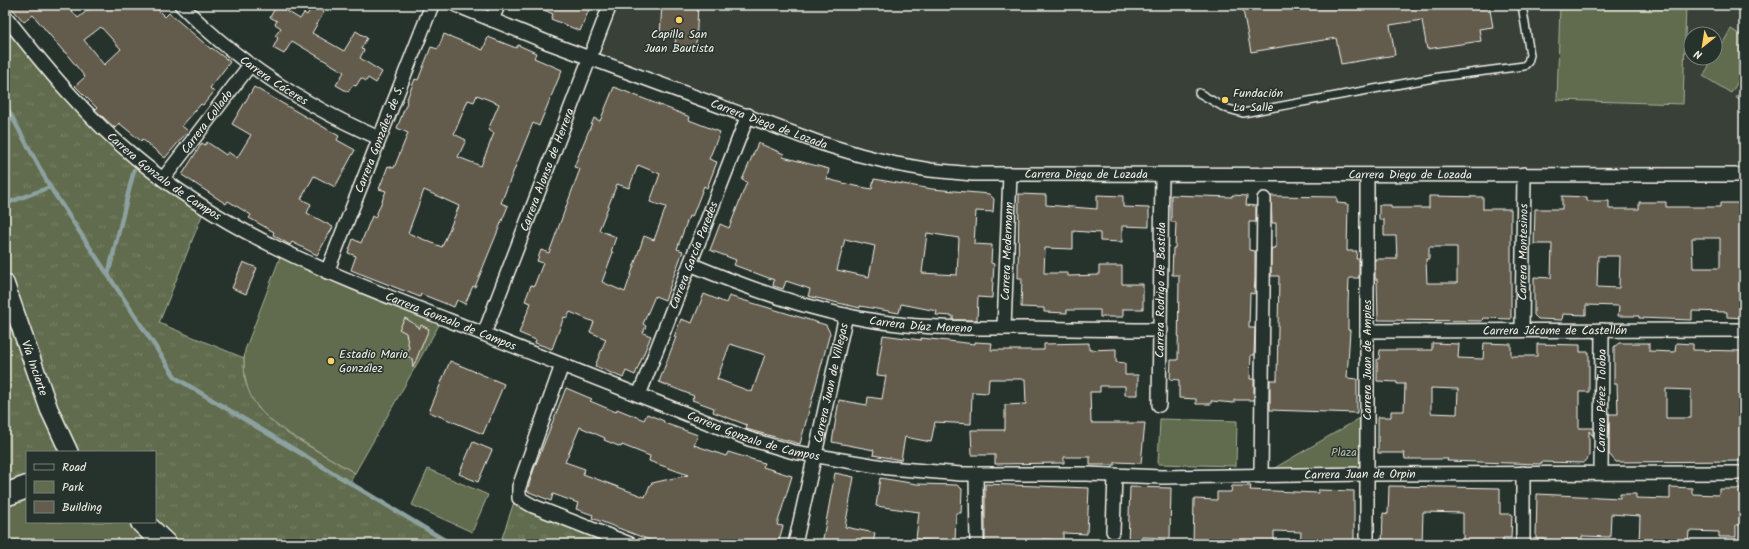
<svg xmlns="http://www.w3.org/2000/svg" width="1749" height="549" font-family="Kalam,sans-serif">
<defs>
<pattern id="grass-tufts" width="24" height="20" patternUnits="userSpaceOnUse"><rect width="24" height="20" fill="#606c4d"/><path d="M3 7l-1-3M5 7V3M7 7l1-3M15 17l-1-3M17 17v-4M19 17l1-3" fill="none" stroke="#778167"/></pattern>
</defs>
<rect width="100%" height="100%" fill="#26332d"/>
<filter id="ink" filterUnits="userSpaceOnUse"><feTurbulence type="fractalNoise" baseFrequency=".025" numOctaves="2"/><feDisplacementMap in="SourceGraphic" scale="8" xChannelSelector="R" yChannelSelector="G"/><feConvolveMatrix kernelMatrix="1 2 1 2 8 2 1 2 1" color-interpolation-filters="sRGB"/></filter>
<g filter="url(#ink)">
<path fill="#393f37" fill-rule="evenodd" d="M610,5H1744V175L973,174L896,164L590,57ZM1691,34H1715V58H1691Z"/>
<g fill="url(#grass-tufts)" stroke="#aaae9a">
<path d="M5,16L78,103L205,208L159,323L244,358L245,381L258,408L288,434L355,473L350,482L451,544H158L155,522V452H27V487L5,495Z"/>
<path d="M519,487L518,493L630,544H500Z"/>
</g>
<g fill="#606c4d" stroke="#aaae9a">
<path d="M1560,5H1686L1683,104L1557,100Z"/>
<path d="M1731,29L1744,37V72L1731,93L1703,76Z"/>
<path d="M1744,85V103L1736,98Z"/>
<path d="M282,252L443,318L355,473C338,463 321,453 305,443C265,420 239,401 245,350Z"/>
<path d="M1367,414V474L1261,476Z"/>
<path d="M1160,419L1237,421L1236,466L1158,464Z"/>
<path d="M428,469L488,495L472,532L412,505Z"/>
<path d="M27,487V522H142L158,544H5V495Z"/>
</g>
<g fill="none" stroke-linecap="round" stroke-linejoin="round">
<g stroke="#8da1a0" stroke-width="4.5">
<path d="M5,104L50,187L176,378L451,544"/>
<path d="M5,204L50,187"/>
<path d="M108,275L134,170"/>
</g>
</g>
<g fill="#645c4e" stroke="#f4f1e8" fill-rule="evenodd">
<path d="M9,5H67L78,18L94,5H153L165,17L169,13L211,49L212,48L230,62L210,88L214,92L203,105L201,104L182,126L188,131L165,158L142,139L141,141L119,123L115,128L103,117L95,110L97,108L75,86L85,77L65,52H64L33,15L24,22ZM101,27L121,49L104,65L84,40Z"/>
<path d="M277,5L300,19L304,13L307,15L313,5L324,12L312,33L344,51L356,31L367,38L361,49L364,50L360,58L382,72L376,83L368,78L366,81L361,78L356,86L353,85L348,92L336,85L344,72L292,41L284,54L273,48L278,38L275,36L281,28L275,24L277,21L270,17Z"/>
<path d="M533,5H591L580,31L551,19L553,14Z"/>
<path d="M662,5H698L696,47L675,46L676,36L660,35Z"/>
<path d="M1242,5H1489L1493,27L1479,29L1481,41L1427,49L1422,20L1390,25L1395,55L1341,64L1336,38L1251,52Z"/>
<path d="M444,34L483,50L488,37L516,48L518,45L536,53L534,58L562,70L539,126L533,123L522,150L501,203L508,206L475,287L473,286L465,304L457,300L454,307L421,294L420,297L351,270L356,256L348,253L353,239L361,243L372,216L375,218L386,191L379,189L388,166L394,168L408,133L397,128L407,102L406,101L415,79L418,80L431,47L438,49ZM477,95L499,104L488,130L494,133L481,166L458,157L466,140L454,134L468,100L474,102ZM424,190L459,206L442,247L408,233Z"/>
<path d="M254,87L339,136L337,140L355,150L335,187L314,176L301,199L311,204L307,213L333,227L317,255L292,242L290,245L273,235L274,232L249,218L251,215L228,201L226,204L182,175L202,143L205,145L207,142L226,155L228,152L237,158L251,135L232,124Z"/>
<path d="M614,87L690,117L689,120L720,132L709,159L717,162L707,188L704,186L692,217L689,216L677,249L683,251L665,300L655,296L643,324L646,326L643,333L651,336L635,375L626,371L623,378L595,366L606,339L590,332L594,322L570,312L567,318L564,317L552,349L535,343L536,340L519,333L531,303L525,301L531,285L534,286L543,263L537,261L541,250L549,253L580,169L574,167L580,152L594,118L600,121ZM638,165L660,174L650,202L666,207L654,240L644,236L625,292L602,282L613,252H611L616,237L599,230L617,184L629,188Z"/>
<path d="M758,143L784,154L783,157L829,169L827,179L855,186L872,189L874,179L932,189L989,194L994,199L993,212L976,211L974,244L992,245L991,263L994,264L992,298L978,297L977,320H953V316L936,315L937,311L901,304L899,313L860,306V308L808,296L810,289L786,281L783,289L773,286L774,280L734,265L736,260L710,250L720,224L729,228L747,182L742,180ZM927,233L959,238L957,275L922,273ZM845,239L875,246L869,277L837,270Z"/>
<path d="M1019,194L1046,195V205L1097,209V195L1123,196V207L1149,208V227L1122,226V242L1100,241V233L1073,231V249L1045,248L1044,273H1068V276L1099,275V266H1122V284H1143V309H1123V317H1100V310H1067V313L1044,312V308L1021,307L1022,278H1018Z"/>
<path d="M1171,195L1232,197V195L1247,196L1246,205L1256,206V222H1249V250L1255,251V278L1254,294L1250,293L1249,328H1255L1254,355H1251L1250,379H1254V400H1234V403L1211,401V404H1196V399L1179,398V380L1170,379L1171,360H1178L1179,275H1172L1173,248H1175L1176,222H1171Z"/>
<path d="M1271,196L1337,197V203L1348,204L1347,251H1357L1356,259H1359V278H1349L1348,303V330H1350L1347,378L1357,379V413L1270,410V380H1277L1279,276H1271V251L1272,248H1276V223H1272Z"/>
<path d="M1429,196L1483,197V209H1511V319L1483,318L1482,321L1378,320L1377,279H1375V259H1397L1396,236H1384V220H1379V205H1391V208H1429ZM1429,247H1457V283H1427L1426,259H1429Z"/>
<path d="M1562,196L1587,197V201H1609V209H1639V202H1666V207H1720V203H1744V318L1727,317V312L1692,311V320L1639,318V316H1618L1619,306L1586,305V315L1563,314L1562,320L1538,319L1534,315V277L1551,278L1552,244H1534L1535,209H1562ZM1692,238H1720V268H1693ZM1598,256H1620L1619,288L1597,287Z"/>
<path d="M243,262L257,268L246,294L232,288Z"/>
<path d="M704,294L726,303L729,296L826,325L830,333L800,444L746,429L747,425L713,412L714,408L692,400L694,396L659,382L676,337H674L681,319L692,323ZM730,344L765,355L752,392L717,379Z"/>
<path d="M405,318L419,327V329L421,325L429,329L413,367L412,359L406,355L409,348L406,333L399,329Z"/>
<path d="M883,335L921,340V338L975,344V342L992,343L991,350H1044V344L1089,343V350L1116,349V362L1125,363V375H1138V395H1125V386H1100V392H1090L1091,423H1145L1141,463L1115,462V465H1090V457H1064V463L995,464V455H972L971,430H1005V405L1026,404L1025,379H989L988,393L972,392L971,424L935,422L931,442L905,437L901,460L873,455L874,450L832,442L839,400L867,405L868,397L882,399L886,376L877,375Z"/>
<path d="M1432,343L1459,344L1458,358L1483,359L1484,343L1511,344V356H1537V344L1580,345V352H1589V392H1579V428H1593V436L1589,431V457L1584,463L1541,462V464L1447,461L1448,459H1405L1404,453H1378V417H1391V411H1404L1405,384H1397V382L1377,381V359H1379L1380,350H1432ZM1431,388L1458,389L1457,414L1431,413Z"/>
<path d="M1619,343H1649V351L1675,352L1676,343L1693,344V350L1741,351L1740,401H1744V461L1616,462L1609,454V414H1618L1617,384H1614V347ZM1666,389L1691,390V418H1666Z"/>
<path d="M450,361L504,384L483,434L429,412Z"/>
<path d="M566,388L592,399L590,401L616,412L617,409L644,420L647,414L664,421V423L698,435L694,445L726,456L728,452L764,463L763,467L792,476L777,525L783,526L778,544H660L592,518L593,515L576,509L578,503L553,494L551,501L527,491L534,469ZM580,427L605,438L604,440L621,447L622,445L650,456L649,461L688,475L652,483L650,485L645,497L583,474L585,469L565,462Z"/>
<path d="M473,442L492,450L478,482L459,474Z"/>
<path d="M835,473L854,477L845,527L875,533L873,544L851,540L850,544H822Z"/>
<path d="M880,478L917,484L957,485L962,489L961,513H956L955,543L916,539L919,512L876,506Z"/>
<path d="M985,484L1089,488L1087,534L1063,533V540L1042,539V544H985Z"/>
<path d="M1232,486H1251L1250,490L1318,493V490L1354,491V544H1300L1301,532L1274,531V544H1193L1194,499L1217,500V492H1231Z"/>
<path d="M1389,486L1500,488V514H1512L1511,538H1503V544H1463V513L1423,512L1422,544H1382L1383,513L1388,514Z"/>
<path d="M1130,487L1171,488L1170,538L1142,537L1143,544H1128Z"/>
<path d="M1670,487L1692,488V494L1719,495V489H1744L1743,525H1736V537H1719V532L1689,531L1688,543L1639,544L1640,516L1611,514L1610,537L1582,536V540H1564V544H1544V539H1536L1537,494L1620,498V494H1636V498L1670,499Z"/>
</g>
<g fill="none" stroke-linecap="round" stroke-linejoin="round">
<g stroke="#f4f1e8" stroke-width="10">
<path id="service" d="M1199,93L1225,108L1243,113L1439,77L1524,66L1528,62L1530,55L1522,5"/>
</g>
<g stroke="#f4f1e8" stroke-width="16">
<g id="minor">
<path id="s1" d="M181,5C238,63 305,106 379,138"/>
<path id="s2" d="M456,5L549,43L820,143L860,155L896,164L930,170L973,174L1744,175"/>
<path id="s3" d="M5,16C45,67 86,117 136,158C231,237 336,276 448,320C539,356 629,391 719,427L749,439L794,452L889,468L961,474H1086L1162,477L1367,474L1744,473"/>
<path d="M492,20L498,5"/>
<path d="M1367,175V544"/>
<path id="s4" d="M163,179L250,65"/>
<path id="s5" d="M690,264C759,293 832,318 907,325C947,329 988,328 1028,328C1072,329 1116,330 1161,330"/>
<path id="s6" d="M327,272L432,5"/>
<path id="s7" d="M1004,328L1010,174"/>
<path id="s8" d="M1522,330L1524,174"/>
<path id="s9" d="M1367,331L1744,330"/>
<path id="s10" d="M484,334L610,5"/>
<path d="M562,365L519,487V498L533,506L630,544"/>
<path id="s11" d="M639,395L748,115"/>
<path id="s12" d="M1159,405L1162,175"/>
<path id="s13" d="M1601,473L1602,330"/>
<path d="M976,474L977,544"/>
<path d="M1261,476L1264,199"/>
<path d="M1113,531L1115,476"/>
<path id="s14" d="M795,544L846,315"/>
<path d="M1523,544V473"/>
</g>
</g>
<g stroke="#f4f1e8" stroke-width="20">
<g id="tertiary">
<path id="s15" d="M5,283L49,409L69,452"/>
</g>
</g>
<g stroke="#f4f1e8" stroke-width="25">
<g id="trunk">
<path d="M5,495L27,487"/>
<path d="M142,522L165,544"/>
</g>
</g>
<use href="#service" stroke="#26332d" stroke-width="7"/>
<use href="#minor" stroke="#26332d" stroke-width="13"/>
<use href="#tertiary" stroke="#26332d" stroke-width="17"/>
<use href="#trunk" stroke="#26332d" stroke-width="22"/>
</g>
</g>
<g fill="#ffd166" stroke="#26332d" stroke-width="1.5">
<circle cx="679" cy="20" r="4"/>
<circle cx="1225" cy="100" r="4"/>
<circle cx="331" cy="361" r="4"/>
</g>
<g text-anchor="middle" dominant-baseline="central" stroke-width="3" stroke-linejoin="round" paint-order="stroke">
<g font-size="12" fill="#f4f1e8" stroke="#26332d" text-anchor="start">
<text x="679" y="34" text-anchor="middle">Capilla San<tspan x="679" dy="14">Juan Bautista</tspan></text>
<text x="1233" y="93">Fundación<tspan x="1233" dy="14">La Salle</tspan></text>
<text x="339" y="354">Estadio Mario<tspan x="339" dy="14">González</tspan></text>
</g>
<g font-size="12" fill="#f4f1e8" stroke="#26332d">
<text stroke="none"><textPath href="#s1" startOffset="120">Carrera Cáceres</textPath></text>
<text stroke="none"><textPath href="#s4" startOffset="72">Carrera Collado</textPath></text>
<text stroke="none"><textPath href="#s2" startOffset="335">Carrera Diego de Lozada</textPath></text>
<text stroke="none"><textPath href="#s6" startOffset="143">Carrera Gonzáles de S.</textPath></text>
<text stroke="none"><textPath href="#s10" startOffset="176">Carrera Alonso de Herrera</textPath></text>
<text stroke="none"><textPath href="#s2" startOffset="659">Carrera Diego de Lozada</textPath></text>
<text stroke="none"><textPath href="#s3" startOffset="227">Carrera Gonzalo de Campos</textPath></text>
<text stroke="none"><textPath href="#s2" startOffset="983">Carrera Diego de Lozada</textPath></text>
<text stroke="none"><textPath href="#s7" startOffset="77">Carrera Medermann</textPath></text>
<text stroke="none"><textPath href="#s8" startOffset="78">Carrera Montesinos</textPath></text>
<text stroke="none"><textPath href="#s11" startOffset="150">Carrera García Paredes</textPath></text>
<text stroke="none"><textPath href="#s12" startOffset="115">Carrera Rodrigo de Bastida</textPath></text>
<text stroke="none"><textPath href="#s3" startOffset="550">Carrera Gonzalo de Campos</textPath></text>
<text stroke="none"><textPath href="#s5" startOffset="240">Carrera Díaz Moreno</textPath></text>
<text stroke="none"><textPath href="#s9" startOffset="188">Carrera Jácome de Castellón</textPath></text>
<text transform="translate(1367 360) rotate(-90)">Carrera Juan de Ampies</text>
<text stroke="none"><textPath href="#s15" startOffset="90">Vía Inciarte</textPath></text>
<text stroke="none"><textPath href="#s14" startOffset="165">Carrera Juan de Villegas</textPath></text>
<text stroke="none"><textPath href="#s13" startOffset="72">Carrera Pérez Toloba</textPath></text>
<text stroke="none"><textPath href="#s3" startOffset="874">Carrera Gonzalo de Campos</textPath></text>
<text stroke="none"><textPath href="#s3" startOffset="1485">Carrera Juan de Orpin</textPath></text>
</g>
<g font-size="12" fill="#b9bcaa" stroke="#26332d">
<text x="1344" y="452">Plaza</text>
</g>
</g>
<rect width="1749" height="549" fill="none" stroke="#26332d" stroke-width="20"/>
<rect x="10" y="10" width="1729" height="529" fill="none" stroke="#f4f1e8" stroke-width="1.5" filter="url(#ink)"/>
<rect x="26" y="451" width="130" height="72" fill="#26332d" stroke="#787f78"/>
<rect x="34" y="464" width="20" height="6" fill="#26332d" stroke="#787f78"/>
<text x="62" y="471" font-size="12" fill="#f4f1e8">Road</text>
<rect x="34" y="481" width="20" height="12" fill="#606c4d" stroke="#787f78"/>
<text x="62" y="491" font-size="12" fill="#f4f1e8">Park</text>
<rect x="34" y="501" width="20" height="12" fill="#645c4e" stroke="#787f78"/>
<text x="62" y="511" font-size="12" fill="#f4f1e8">Building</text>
<g transform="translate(1703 46) rotate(210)"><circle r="19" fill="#26332d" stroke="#787f78"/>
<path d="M0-3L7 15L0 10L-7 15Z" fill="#ffd166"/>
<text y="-6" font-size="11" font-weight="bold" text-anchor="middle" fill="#f4f1e8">N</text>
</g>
</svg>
